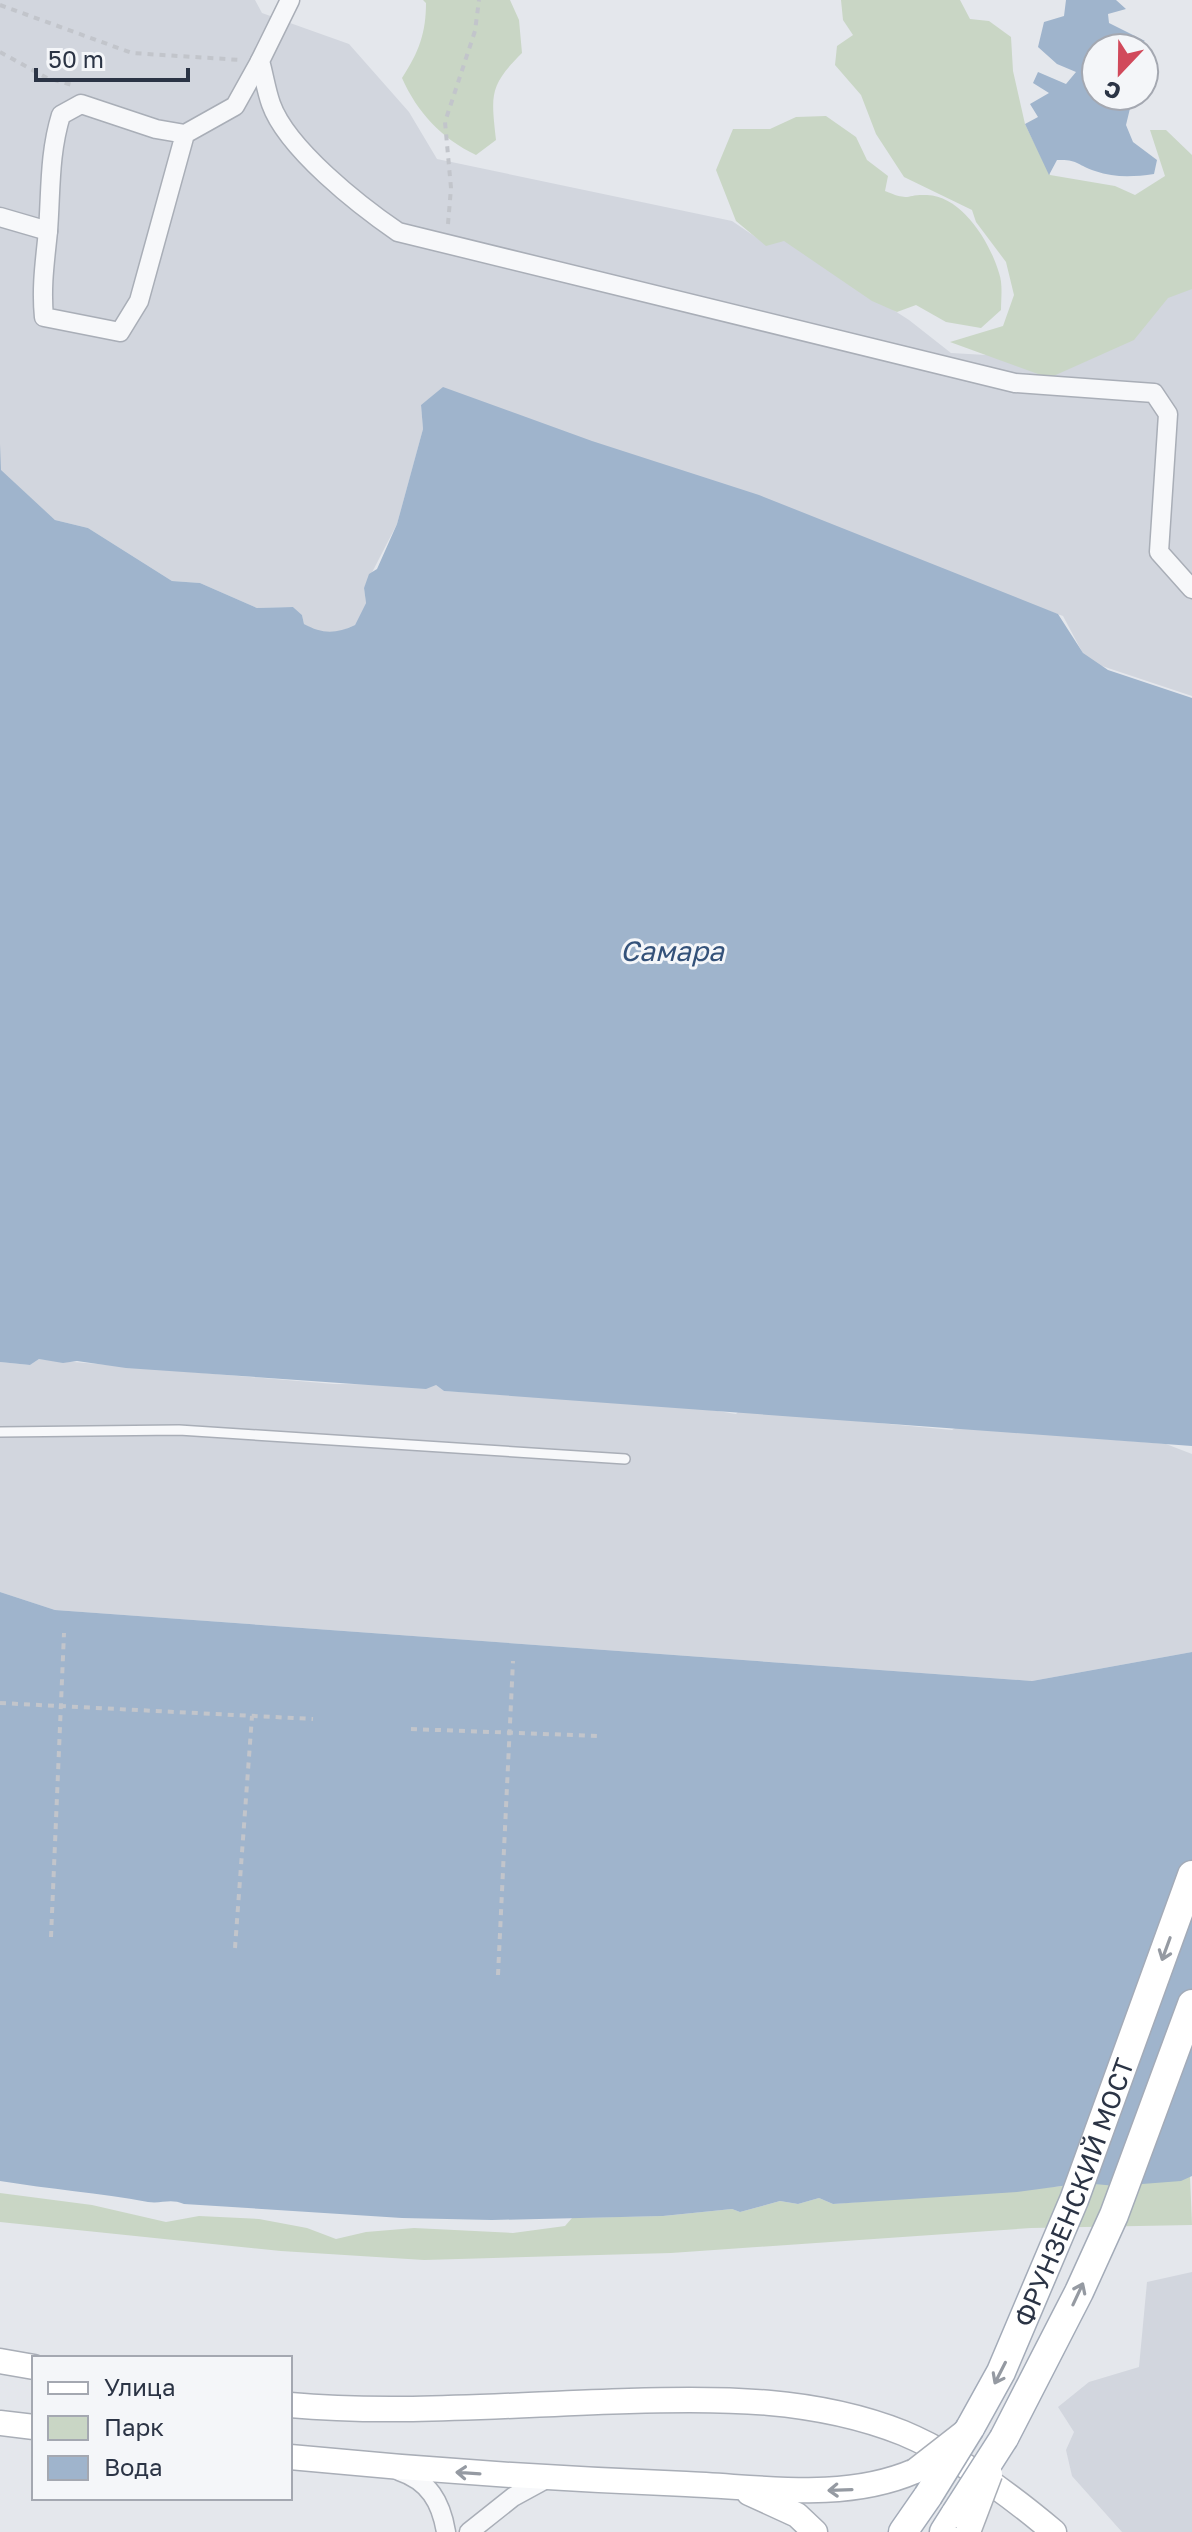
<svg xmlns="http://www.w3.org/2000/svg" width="1192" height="2532" font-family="'Golos Text',sans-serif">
<rect width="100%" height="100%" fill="#e4e7ec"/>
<g fill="#d2d6de">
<path d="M0,0H255L262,13L349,44L409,112L437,159L732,221L763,242L784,240L909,320L951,353L986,355L1192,245V696L1087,661L1063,616L443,388L421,405L423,429L416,455L397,524L364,588L366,603L355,625L337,633L316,631L304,624L302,615L293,607L257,608L200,583L172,581L88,528L55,520L0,470Z"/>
<path d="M39,1359L334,1384L436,1385L444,1391L693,1407L736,1414L740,1410L952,1430L957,1427L1166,1444L1192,1454V1652L1032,1681L55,1610L0,1592V1362L30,1365Z"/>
<path d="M1192,2272V2532H1122L1072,2476L1066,2450L1074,2432L1058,2407L1089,2382L1139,2367L1147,2282Z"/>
</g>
<g fill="#c9d6c5">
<path d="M423,0H510L519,20L522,53C489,86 491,94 496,140L476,155C442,139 417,112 402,78C419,52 426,33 426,3Z"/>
<path d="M841,0H960L970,19L989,21L1011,37L1013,71L1025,124L1050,175L1115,186L1135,195L1165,176L1150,130H1166L1192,155V289L1168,298L1134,340L1049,378L950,342L1003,326L1014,295L1006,262L976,222L972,210L904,177L876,134L861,95L835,65L837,46L853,35L843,20Z"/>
<path d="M826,116L856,137L867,160L888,176L885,191C911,202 905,194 927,195C962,196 990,242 999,273C1003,284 1001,298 1001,310L981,328L946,322L916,305L897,312L872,301L784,241L766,246L736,221L716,170L733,129H770L796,117Z"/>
<path d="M1190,2176L1192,2225L1031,2228L671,2253L424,2260L281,2251L0,2222V2193L92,2205L166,2222L199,2216L259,2219L307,2228L336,2239L366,2232L414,2228L513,2233L565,2226L572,2218L663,2216L732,2209L740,2212L780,2201L798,2204L819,2198L833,2204Z"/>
</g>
<g fill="#9fb4cc">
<path d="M1066,0H1116L1126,9L1108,14L1109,23L1145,41L1127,48H1096V96H1133L1126,125L1133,142L1157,160L1154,174C1133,177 1115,178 1095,171C1077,165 1078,159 1057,160L1049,175L1025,124L1038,117L1030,104L1049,93L1033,83L1038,72L1066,84L1076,72L1057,64L1038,47L1044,22L1064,16Z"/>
<path d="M443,387L592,441L759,495L1058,614L1083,653L1108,670L1192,698V1446L444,1391L436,1385L426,1389L126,1368L77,1361L63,1363L39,1359L30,1365L0,1362V444L1,470L55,520L88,528L172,581L200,583L257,608L293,607L302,615L304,624C322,634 336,634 355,625L366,603L364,588L369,574L377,569L397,524L423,429L421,405Z"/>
<path d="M0,1592L55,1610L1032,1681L1192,1652V2176L1181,2181L1116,2186L1084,2183L1017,2192L833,2204L819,2198L798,2204L780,2201L740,2212L732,2209L663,2216L492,2220L402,2218L184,2204C170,2198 162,2204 148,2202C100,2193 49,2189 0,2181Z"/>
</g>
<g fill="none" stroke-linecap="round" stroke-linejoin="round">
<g stroke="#a9aeb7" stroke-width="12">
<path id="lane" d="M0,1432L179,1430L625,1459"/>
</g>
<g stroke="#a9aeb7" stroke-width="21">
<g id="street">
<path d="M290,0L260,61C264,75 266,90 271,104C287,149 360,206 398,232L1015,383L1154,393L1168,414L1159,552L1192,589"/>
<path d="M185,134L139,301L120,332L44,317C41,287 45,261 48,231C51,191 49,154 61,115L81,104L156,129L185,134L235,106L260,61"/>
<path d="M0,217L48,231"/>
<path d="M399,2471C429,2481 441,2502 446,2532"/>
<path d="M469,2532L513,2497L546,2479"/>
</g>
</g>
<g stroke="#a9aeb7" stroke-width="27">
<g id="secondary">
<path d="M0,2361L34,2367"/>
<path d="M290,2405C397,2415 520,2404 629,2401C721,2398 815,2398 903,2433C958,2456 1009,2494 1054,2532"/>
<path d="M0,2423L34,2427"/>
<path d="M290,2457C422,2470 554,2479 686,2484C762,2487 843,2502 915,2471"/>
<path d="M749,2493L797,2515L815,2532"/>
</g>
</g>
<g stroke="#a3abb8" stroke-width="31">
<g id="primary">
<path id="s1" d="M970,2428L1001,2372L1074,2200L1192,1875"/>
<path d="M1004,2438L1079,2292L1114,2215L1192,2004"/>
<path d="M903,2532L928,2496"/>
<path d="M944,2532L956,2513"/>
</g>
</g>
<g stroke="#c2c5cb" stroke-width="4" stroke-dasharray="6 6" stroke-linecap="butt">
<path d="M0,5L132,53L241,60"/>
<path d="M0,52L47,78L76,86"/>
<path d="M448,224L451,188L445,122L475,31L479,0"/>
<path d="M0,1703L313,1719"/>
<path d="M411,1729L599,1736"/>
<path d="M51,1937L64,1633"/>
<path d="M235,1948L252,1716"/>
<path d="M498,1975L513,1661"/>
</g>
<use href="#lane" stroke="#f7f8fa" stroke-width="9"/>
<use href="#street" stroke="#f7f8fa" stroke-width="18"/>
<use href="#secondary" stroke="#fff" stroke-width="24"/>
<use href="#primary" stroke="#fff" stroke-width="28"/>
<g stroke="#a9aeb7" stroke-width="27" stroke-linecap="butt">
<g id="secondary-bridge">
<path d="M915,2471L965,2432"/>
<path d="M968,2532L990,2474"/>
</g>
</g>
<g stroke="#a3abb8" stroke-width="31" stroke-linecap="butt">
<g id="primary-bridge">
<path d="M928,2496L970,2428"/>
<path d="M956,2513L1004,2438"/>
</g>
</g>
<use href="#secondary-bridge" stroke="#fff" stroke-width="24"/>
<use href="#primary-bridge" stroke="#fff" stroke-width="28"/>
</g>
<defs><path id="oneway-shaft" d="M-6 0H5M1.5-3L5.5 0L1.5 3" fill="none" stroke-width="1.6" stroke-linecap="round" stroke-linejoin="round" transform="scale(2)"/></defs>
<g stroke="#959aa2">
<use href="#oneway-shaft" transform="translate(1166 1949) rotate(110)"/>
<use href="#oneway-shaft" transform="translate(1078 2294) rotate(-65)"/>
<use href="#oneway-shaft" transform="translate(1000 2373) rotate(117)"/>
<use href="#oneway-shaft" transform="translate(468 2473) rotate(-176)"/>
<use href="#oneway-shaft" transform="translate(840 2490) rotate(178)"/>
</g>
<g text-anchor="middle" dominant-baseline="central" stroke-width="6" stroke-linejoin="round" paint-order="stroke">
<g font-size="26" fill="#2b3445" stroke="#f4f6f9">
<text stroke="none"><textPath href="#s1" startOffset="258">ФРУНЗЕНСКИЙ МОСТ</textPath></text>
</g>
<g font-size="28" font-style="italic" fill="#34527a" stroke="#f4f6f9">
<text x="672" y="950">Самара</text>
</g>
</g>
<rect x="32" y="2356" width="260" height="144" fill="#f4f6f9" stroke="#a4a8b1" stroke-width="2"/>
<rect x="48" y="2382" width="40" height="12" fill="#ffffff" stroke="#a4a8b1" stroke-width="2"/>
<text x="104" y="2396" font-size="24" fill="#2b3445">Улица</text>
<rect x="48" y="2416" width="40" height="24" fill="#c9d6c5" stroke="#a4a8b1" stroke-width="2"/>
<text x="104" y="2436" font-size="24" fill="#2b3445">Парк</text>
<rect x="48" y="2456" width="40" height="24" fill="#9fb4cc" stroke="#a4a8b1" stroke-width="2"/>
<text x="104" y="2476" font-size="24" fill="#2b3445">Вода</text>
<g transform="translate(1120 72) rotate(202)"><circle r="38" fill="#f4f6f9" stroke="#a4a8b1" stroke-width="2"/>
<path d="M0-6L14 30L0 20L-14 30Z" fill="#d1495b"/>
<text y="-12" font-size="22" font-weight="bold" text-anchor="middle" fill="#2b3445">С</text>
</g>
<path d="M36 68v12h152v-12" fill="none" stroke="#2b3445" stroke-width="4"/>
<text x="48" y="68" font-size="24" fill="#2b3445" stroke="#f4f6f9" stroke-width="6" paint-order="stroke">50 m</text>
</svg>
